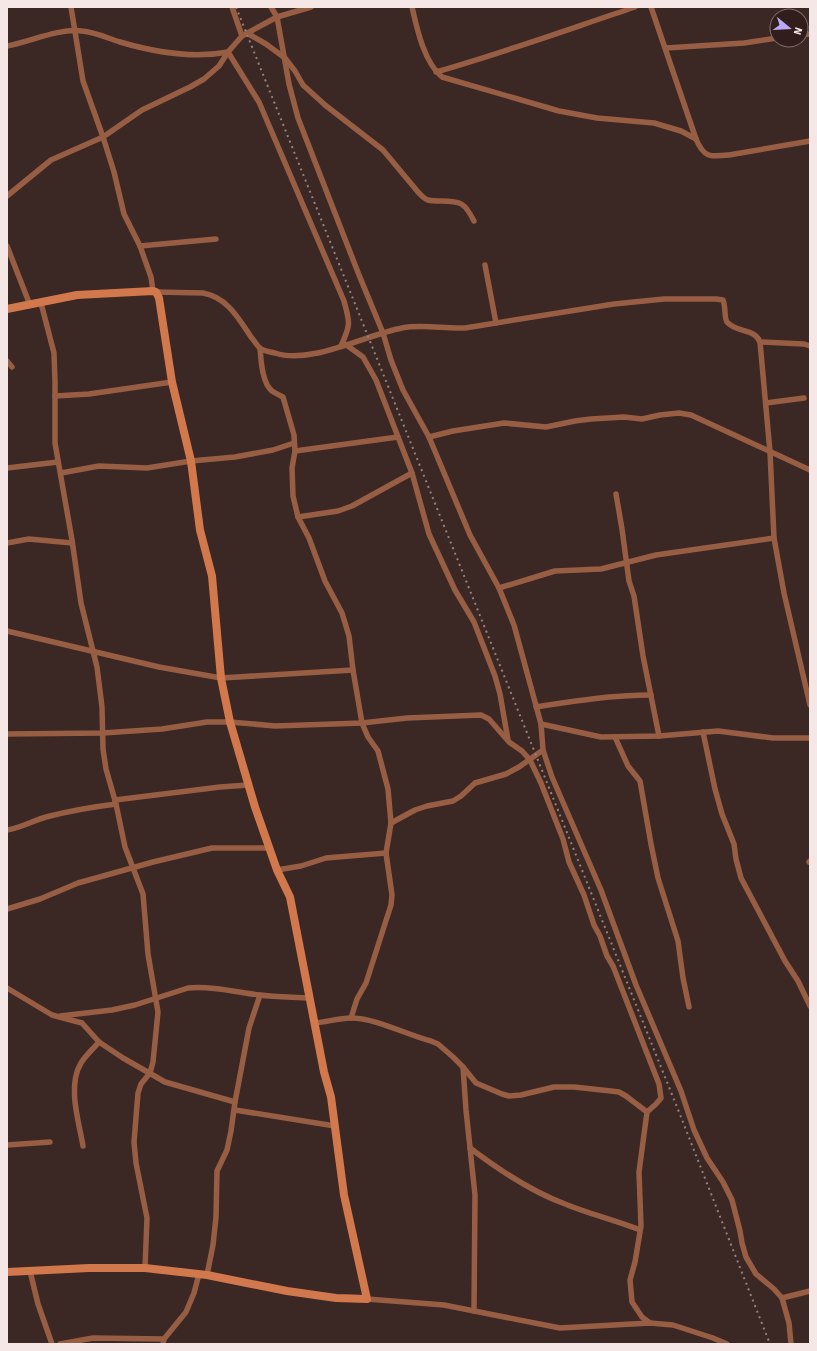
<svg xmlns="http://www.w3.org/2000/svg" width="817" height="1351" font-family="'Source Sans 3',sans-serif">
<rect width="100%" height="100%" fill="#3b2724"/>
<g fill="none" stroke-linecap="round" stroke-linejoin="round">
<g stroke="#975e44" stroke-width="5.5">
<path d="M71,7L83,81L103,137L114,172L124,214L140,246L151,277L153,291"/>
<path d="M232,7L242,36"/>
<path d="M271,7L277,17L289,84L298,118L359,275L383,333L391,360L403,390L429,437L470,535L499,588L514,625L541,724L543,750L552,777L601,890L636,985L681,1091L694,1130L707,1158L723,1182L732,1200L740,1231L742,1243L746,1257L756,1274L774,1289L782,1298L789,1323L791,1344"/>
<path d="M412,7C417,29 424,62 442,77L559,111L597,118L654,123L681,131L696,139"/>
<path d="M651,7L696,139C704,158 710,157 729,155L810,141"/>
<path d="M247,33L266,44L285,58L295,71L303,85L325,105L383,150L418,192C421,195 424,199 428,200C432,201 437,201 441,201C461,201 465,203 474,221"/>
<path d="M801,35L810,34"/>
<path d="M7,46C29,42 59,28 82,31C95,32 107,38 120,42C154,52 192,59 228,52L259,102L344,301C350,323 351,324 341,346"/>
<path d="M666,48L744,43L777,38"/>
<path d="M436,72C503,53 569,29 635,7"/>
<path d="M7,196L51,160L103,137L142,110L190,87L204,79L219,66L228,52L242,36L277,17L311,7"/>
<path d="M7,246L30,305"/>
<path d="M140,246L216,239"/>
<path d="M485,265L496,323"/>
<path d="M156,292L203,293C227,297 239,319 251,337C254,340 257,346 261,349C264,351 271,352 275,353C311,365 365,335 402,328C423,324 444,329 465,328L614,304L664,299H716L723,300C726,307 724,318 727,322C736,333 755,328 760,342L770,452L774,538L784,593L810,705"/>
<path d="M41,303L54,353L55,382V443L72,540L81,603L97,667L102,707L103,749L106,769L116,804L125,847L143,894L148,954L158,1012L153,1062L150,1073L141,1084L138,1093L134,1142L136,1163L147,1218L145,1268"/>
<path d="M760,342L804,344L810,346"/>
<path d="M345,344L363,357L376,380L412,473L429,534L455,590L474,622L495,676L500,694L508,740"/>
<path d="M260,348C261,360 262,383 272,391C275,393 279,395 283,397L294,435L295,451L292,468L293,496L298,517L309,538L325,581L342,613L349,636L353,670L362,723L368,737L378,751L388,789L391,823L386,853L392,895L391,905L366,983L357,999L351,1018"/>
<path d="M7,361L12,367"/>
<path d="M55,396L89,394L172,382"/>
<path d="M766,403L804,398"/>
<path d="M429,437L453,431L504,423L546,427L575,421L591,419L624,417L642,419L660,415L679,413L691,415L810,470"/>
<path d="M295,451L398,437"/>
<path d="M7,468L58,462"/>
<path d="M61,473L99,466L147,468L191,461L235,457L273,450L294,443"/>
<path d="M616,494L622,529L629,581L634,596L643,656L659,736"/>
<path d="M298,517L338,511L352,506L412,473"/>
<path d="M7,543L29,539L72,543"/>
<path d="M499,588L555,571L601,569L656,555L774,538"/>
<path d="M7,631L159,667L221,678L353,670"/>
<path d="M536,707C574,701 613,695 651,695"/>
<path d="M541,724L601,737L659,736L718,731L773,738H810"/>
<path d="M703,732L715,789L722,814L734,844L736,859L741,878L785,961L798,981L810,1006"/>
<path d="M7,734L103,733L162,729L207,722H230L275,726L362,723L407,718L481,715L489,719L509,742L522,751L530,760L541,783L563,839L569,862L584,895L594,925L600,936L607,956L613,966L659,1084L661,1098L656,1104L647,1112"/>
<path d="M615,737L628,766L640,781L651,844L658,878L678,941L683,978L689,1007"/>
<path d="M115,800L220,787L248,785"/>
<path d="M391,823L415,810L427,806L453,801L461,796L475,783L506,774L519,767L543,750"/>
<path d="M7,830C21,828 32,821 46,817C69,811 92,807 116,804"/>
<path d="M809,862L810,861"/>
<path d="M277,870L301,866L326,858L386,853"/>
<path d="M7,909L40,899L78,883L96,878L153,862L212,848H269"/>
<path d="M7,988L52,1015L82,1023L99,1042L123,1058L165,1082L235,1102"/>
<path d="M60,1016L112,1010L135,1005L188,988C212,986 236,992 259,995C276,997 293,997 309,998"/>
<path d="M315,1023C327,1022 339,1018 351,1018C376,1018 407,1035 431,1041L438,1044L453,1057L463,1067L476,1083L502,1094L509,1096L521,1095L554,1087H574L611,1091L619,1092L626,1096L647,1112L639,1172L641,1226L635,1262L630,1280L632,1302L642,1317L650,1323"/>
<path d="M463,1067L466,1110L475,1195L474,1311"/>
<path d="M235,1110L335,1126"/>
<path d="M7,1145L50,1142"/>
<path d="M83,1146C79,1122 67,1086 81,1063C85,1056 93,1049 99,1042"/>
<path d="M470,1148C499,1170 530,1191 565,1204C589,1214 615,1220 640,1230"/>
<path d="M30,1271L38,1304L52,1344"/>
<path d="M207,1275L213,1245L216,1217L217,1171L227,1150L231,1131L235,1102L249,1028L260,995"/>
<path d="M782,1298L810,1291"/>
<path d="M367,1299L444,1305L560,1328L650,1323L673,1325L713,1338L727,1344"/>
<path d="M60,1344L93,1338L164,1339"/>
<path d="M163,1344L164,1339L186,1312L194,1293L199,1274"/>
</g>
<path stroke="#d2784d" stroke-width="8" d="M7,309L77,295L153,291L156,292L159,298L172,382L191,461L200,530L212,576L221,678L230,722L255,807L277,870L290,897L324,1072L331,1097L344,1195L367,1299L336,1298L287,1291L207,1275L145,1268H89L7,1272"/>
<path stroke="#93827f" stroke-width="2" stroke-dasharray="2 4" stroke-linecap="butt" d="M236,7L679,1112L770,1344"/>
</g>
<rect width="817" height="1351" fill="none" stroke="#f5e7e5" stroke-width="16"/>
<g transform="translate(789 28) rotate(108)"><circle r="19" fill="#311d1b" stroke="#7f6e6c"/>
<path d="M0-3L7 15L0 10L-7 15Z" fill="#bca9f5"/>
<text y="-6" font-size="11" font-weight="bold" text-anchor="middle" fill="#f5e7e5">N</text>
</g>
</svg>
